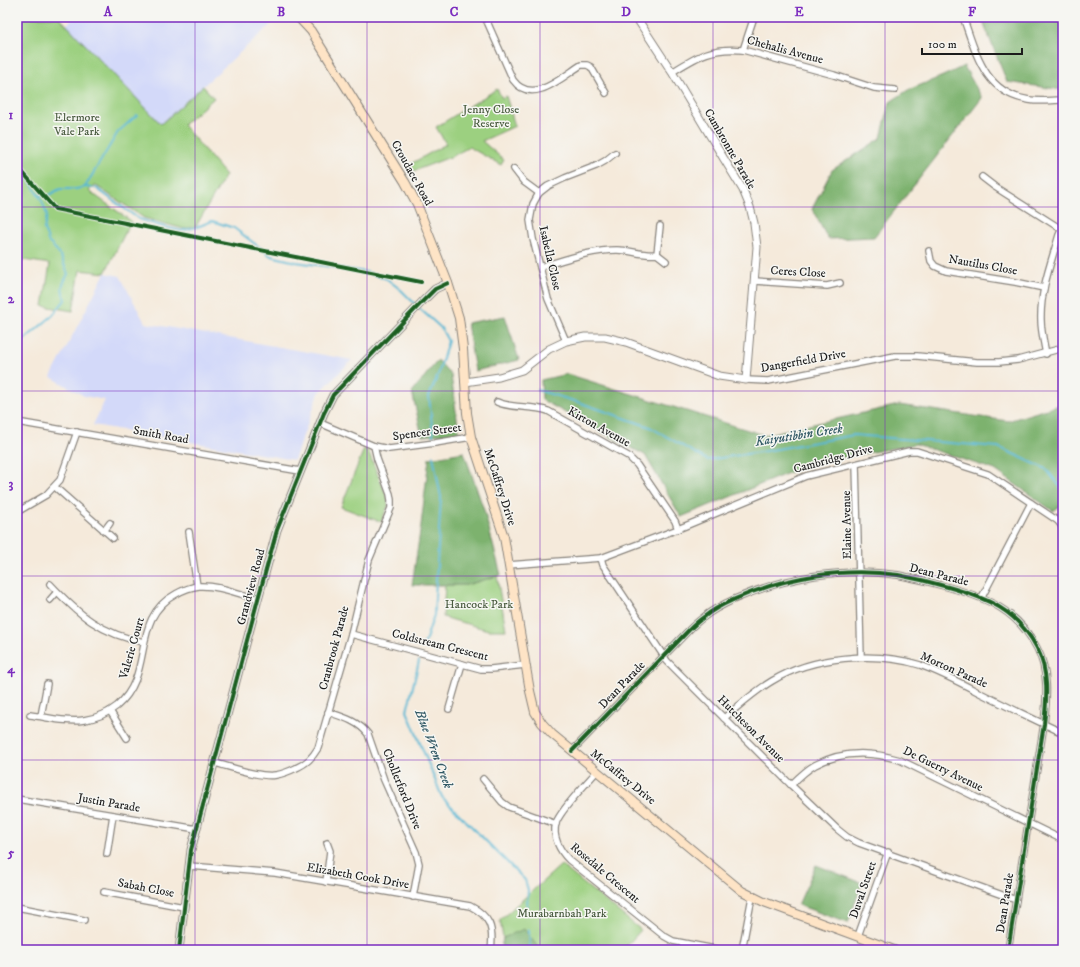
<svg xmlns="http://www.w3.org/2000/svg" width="1080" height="967" font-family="'IM FELL DW Pica',serif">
<rect width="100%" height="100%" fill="#f6f6f2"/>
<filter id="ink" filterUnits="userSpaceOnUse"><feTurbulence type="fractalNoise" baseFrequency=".025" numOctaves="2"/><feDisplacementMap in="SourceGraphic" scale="8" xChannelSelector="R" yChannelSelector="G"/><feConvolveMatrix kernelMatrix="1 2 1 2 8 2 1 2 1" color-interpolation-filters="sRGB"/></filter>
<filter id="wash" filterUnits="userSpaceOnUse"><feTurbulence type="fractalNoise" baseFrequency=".012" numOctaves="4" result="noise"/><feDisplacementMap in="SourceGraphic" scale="16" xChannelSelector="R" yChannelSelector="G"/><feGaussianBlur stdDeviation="0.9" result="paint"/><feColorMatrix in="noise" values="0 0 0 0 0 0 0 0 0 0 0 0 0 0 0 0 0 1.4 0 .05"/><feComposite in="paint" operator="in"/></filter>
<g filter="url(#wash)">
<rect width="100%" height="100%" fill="#f5eadb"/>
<g fill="#d3d9f9">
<path d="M75,17H279L161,124L66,25Z"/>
<path d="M105,273L120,276L145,323L352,360L319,393L294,460L93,425L105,400L84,396L51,377Z"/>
</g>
<g fill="#9cd080" stroke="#5c764e">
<path d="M17,17H59L161,124L203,86L214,98L183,125L226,175L196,226L184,229L144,218L95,185L89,191L131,221L105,273L80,270L73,311L43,306L50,264L17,259Z"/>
<path d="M497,89L502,98L506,96L515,126L482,141L504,160L501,165L469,147L453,156L411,172L407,166L446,144L436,127Z"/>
<path d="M364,449L368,451L388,499V506L381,522L341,507Z"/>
<path d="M497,576L506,630H488L443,617L445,585H466Z"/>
<path d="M561,865L641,930L623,950H501L503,938L500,920Z"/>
</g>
<g fill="#7db26e" stroke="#4c6745">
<path d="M981,17H1063V90L1007,82Z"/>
<path d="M964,66L982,98L874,237L828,239L812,209L832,170L881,138L890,102L908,90L943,76Z"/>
<path d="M505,316L519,360L475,371L467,323Z"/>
<path d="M438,360L451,375L459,433L422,436L412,392Z"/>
<path d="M567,374L764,435L899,405L1008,421L1063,404V504L1053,511L995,470L916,444L813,463L681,517L645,455L597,430L542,400L541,380Z"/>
<path d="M464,452L484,510L501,575L466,585H412L421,525L429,458Z"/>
<path d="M816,865L862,883L848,923L798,905Z"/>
<path d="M524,929L540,950H501L503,938Z"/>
</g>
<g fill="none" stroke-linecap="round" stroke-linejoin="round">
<g stroke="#56b8d5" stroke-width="2">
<path d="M17,161L21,163L24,171L42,201L47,215L44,229L49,243L53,246L61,257L68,274C61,287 61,287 65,300L52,316L17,346"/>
<path d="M85,187L118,132L137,115"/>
<path d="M40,195L47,196L60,189H76L85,187L96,188L139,219L164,227L181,231L197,227L212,221L234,228L271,256L296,262L366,272L387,279L401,290L416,305"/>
<path d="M419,308L441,328L448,341L438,375L429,396L433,436"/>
<path d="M537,390L581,403L650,427L707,460L766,451L854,435L998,447L1046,469L1063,490"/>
<path d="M424,645L434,615L441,497L433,456"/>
<path d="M419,661L407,711L442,797L525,880L528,890L527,906"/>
<path d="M529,930L530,950"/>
</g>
</g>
</g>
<g filter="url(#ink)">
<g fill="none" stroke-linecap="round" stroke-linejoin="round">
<g stroke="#88837c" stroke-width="8">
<g id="minor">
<path d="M485,17L513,80C532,106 562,77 581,65H587L591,67L606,93"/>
<path d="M963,17C976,53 984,93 1029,100C1040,102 1052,100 1063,100"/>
<path d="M743,50L754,17"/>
<path d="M672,72C698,56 711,47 743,50L834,75L874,88L895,90"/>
<path d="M514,169L524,182L539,193"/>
<path d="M982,177L995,187L1061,229"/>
<path d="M929,251L931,261L935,266L946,271L1015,282L1044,288"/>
<path d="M657,254L660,226"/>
<path d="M540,267C564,260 591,250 617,250C631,250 643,256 657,254L666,261"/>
<path d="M755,281L827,286L840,283"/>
<path d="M566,341L548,299L533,239L530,220L533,204L539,193L548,186L565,178L596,166L605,161L615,153"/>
<path d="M1046,354C1044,343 1041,331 1041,320C1040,291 1051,263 1059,235L1063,227"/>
<path d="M746,380L768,381L895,356H917L977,362H999L1018,360L1063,348"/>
<path d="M497,402C513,409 531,405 548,411L628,456L637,465L675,521L678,529"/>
<path d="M17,422L300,471"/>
<path d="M320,423L374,446L389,449L435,443L471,437"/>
<path d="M856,464L861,657"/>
<path d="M55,487L113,538"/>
<path d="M17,512L46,495L60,480L77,432"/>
<path d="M1058,521L1063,518"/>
<path d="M104,531L110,523"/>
<path d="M189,532L197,586"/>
<path d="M601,558L678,529L806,476L909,451H917L988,474L1058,521L1063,528"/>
<path d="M508,565L601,558L603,565L667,661L791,785L837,829L847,837L859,843L1016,900"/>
<path d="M50,584C78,614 102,635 144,642"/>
<path d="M982,597L1031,503"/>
<path d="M50,600L57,592"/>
<path d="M351,634L481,669H491L525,665"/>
<path d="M449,709L462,664"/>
<path d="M110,711L127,738"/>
<path d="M328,712C343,717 358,721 368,734L384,780L416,852L419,864L413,897"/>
<path d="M30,715C47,717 67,723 84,720C97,718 107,714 117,706C156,673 129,619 176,594C183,590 191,587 199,586C218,585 239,594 258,599"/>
<path d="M41,716L47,684"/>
<path d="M724,718C740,705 755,691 772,681C813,656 875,651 920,665C940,672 959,682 978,692C1006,706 1035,720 1063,733"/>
<path d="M572,751L688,631C693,626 698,621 704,617C713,609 724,604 735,599C785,577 843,567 898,575C914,578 931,582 948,587C987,598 1017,610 1037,648C1049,671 1047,698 1044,724L1008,950"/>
<path d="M215,763C231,767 261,778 276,775C282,774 290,771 296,768C307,763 312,758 318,748L351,634L369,560L391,508V500L390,494L377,459L374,446"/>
<path d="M597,771C587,783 561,809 556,823C552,837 560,851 569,860L664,936L673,941L720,950"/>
<path d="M483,779L502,802L509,807L556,824"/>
<path d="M791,785C798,778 806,770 815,765C843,750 871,751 900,760L1063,840"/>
<path d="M17,799L197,829"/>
<path d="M107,854L113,815"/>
<path d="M189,866L275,873L470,906C490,916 494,928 491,950"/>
<path d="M326,882L330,851L327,843"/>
<path d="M104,892L184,907"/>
<path d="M17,907L84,920"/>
<path d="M858,936L888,852"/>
<path d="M742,950L752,897"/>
</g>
</g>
<g stroke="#88837c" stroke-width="9">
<g id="tertiary">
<path d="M465,382L499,377L522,370L549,349L566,341L585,337H605L626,342L719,376L746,380L757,247L754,223L750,207L743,190L724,159L672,72L636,17"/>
<path d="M179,950L191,850L258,599L277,530L324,413L333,395L422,302L435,289L448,283"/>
</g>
</g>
<g stroke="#88837c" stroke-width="10">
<path id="secondary" d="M298,17L311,31L405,182L417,204L448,283L459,318L463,349L467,413L471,437L504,537L530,691L535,712L542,723L552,734L742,891L764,902L894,950"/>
</g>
<use href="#minor" stroke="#fff" stroke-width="5.5"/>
<use href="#tertiary" stroke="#fff" stroke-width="7"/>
<use href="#secondary" stroke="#fee4c6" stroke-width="8"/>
<g stroke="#f6f6f2" stroke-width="6">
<g id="cycleway">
<path d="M17,166L55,209L421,282"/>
<path d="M572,751L688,631C693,626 698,621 704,617C713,609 724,604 735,599C785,577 843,567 898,575C914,578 931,582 948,587C987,598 1017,610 1037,648C1049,671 1047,698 1044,724L1008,950"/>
<path d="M179,950L191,850L258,599L277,530L324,413L333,395L422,302L435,289L448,283"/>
</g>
</g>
<use href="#cycleway" stroke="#1b5e20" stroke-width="4"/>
</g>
</g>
<path fill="none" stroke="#7b2cbf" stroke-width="1" stroke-opacity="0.55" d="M195,17V950M367,17V950M540,17V950M713,17V950M885,17V950M17,207H1063M17,391H1063M17,576H1063M17,760H1063"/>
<g text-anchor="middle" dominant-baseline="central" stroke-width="3" stroke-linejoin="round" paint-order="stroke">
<g font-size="12" fill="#1c1c1c" stroke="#f6f6f2">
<text transform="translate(785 50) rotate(15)">Chehalis Avenue</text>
<text transform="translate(730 149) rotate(60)">Cambronne Parade</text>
<text transform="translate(412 173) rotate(61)">Croudace Road</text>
<text transform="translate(550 258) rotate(77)">Isabella Close</text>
<text transform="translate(983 265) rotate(10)">Nautilus Close</text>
<text transform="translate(798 272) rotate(3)">Ceres Close</text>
<text transform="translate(803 361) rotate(-10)">Dangerfield Drive</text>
<text transform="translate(599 427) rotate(29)">Kirton Avenue</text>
<text transform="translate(427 432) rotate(-8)">Spencer Street</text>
<text transform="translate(161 435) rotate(10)">Smith Road</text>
<text transform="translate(833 459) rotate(-15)">Cambridge Drive</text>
<text transform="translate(500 487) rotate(72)">McCaffrey Drive</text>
<text transform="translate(847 525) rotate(-91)">Elaine Avenue</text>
<text transform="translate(939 575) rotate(14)">Dean Parade</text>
<text transform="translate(251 587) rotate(-75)">Grandview Road</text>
<text transform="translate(440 645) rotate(14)">Coldstream Crescent</text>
<text transform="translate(132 648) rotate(-74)">Valerie Court</text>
<text transform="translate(334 648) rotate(-75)">Cranbrook Parade</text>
<text transform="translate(954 670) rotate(24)">Morton Parade</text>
<text transform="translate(622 685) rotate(-46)">Dean Parade</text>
<text transform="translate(751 729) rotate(45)">Hutcheson Avenue</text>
<text transform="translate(943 769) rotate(26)">De Guerry Avenue</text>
<text transform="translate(623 777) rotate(39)">McCaffrey Drive</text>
<text transform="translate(402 789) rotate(68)">Chollerford Drive</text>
<text transform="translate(109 803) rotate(10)">Justin Parade</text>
<text transform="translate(605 873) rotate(40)">Rosedale Crescent</text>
<text transform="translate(358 876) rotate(10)">Elizabeth Cook Drive</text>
<text transform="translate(146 888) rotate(11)">Sabah Close</text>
<text transform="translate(863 890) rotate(-71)">Duval Street</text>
<text transform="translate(1005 903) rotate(-81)">Dean Parade</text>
</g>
<g font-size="12" fill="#495b3f" stroke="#f6f6f2">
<text x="491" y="109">Jenny Close<tspan x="491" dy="14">Reserve</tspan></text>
<text x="77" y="117">Elermore<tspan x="77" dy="14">Vale Park</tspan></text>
<text x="479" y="604">Hancock Park</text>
<text x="562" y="913">Murabarnbah Park</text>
</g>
<g font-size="13" font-style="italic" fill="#335a66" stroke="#f6f6f2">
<text transform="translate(799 435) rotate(-9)">Kaiyutibbin Creek</text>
<text transform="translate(434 749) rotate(69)">Blue Wren Creek</text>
</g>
</g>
<rect width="1080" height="967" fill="none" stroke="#f6f6f2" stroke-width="44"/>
<path d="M922 48v6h100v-6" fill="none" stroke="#1c1c1c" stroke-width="2"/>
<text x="928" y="48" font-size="12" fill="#1c1c1c" stroke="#f6f6f2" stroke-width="3" paint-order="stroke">100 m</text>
<rect x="22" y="22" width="1036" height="923" fill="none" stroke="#7b2cbf" stroke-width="1.5"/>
<g font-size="13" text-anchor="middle" font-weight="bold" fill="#7b2cbf">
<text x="108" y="16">A</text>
<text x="281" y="16">B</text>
<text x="454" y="16">C</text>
<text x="626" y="16">D</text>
<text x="799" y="16">E</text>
<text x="972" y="16">F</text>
<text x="11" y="119">1</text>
<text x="11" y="303">2</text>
<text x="11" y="488">3</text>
<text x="11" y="673">4</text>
<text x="11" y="857">5</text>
</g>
</svg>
